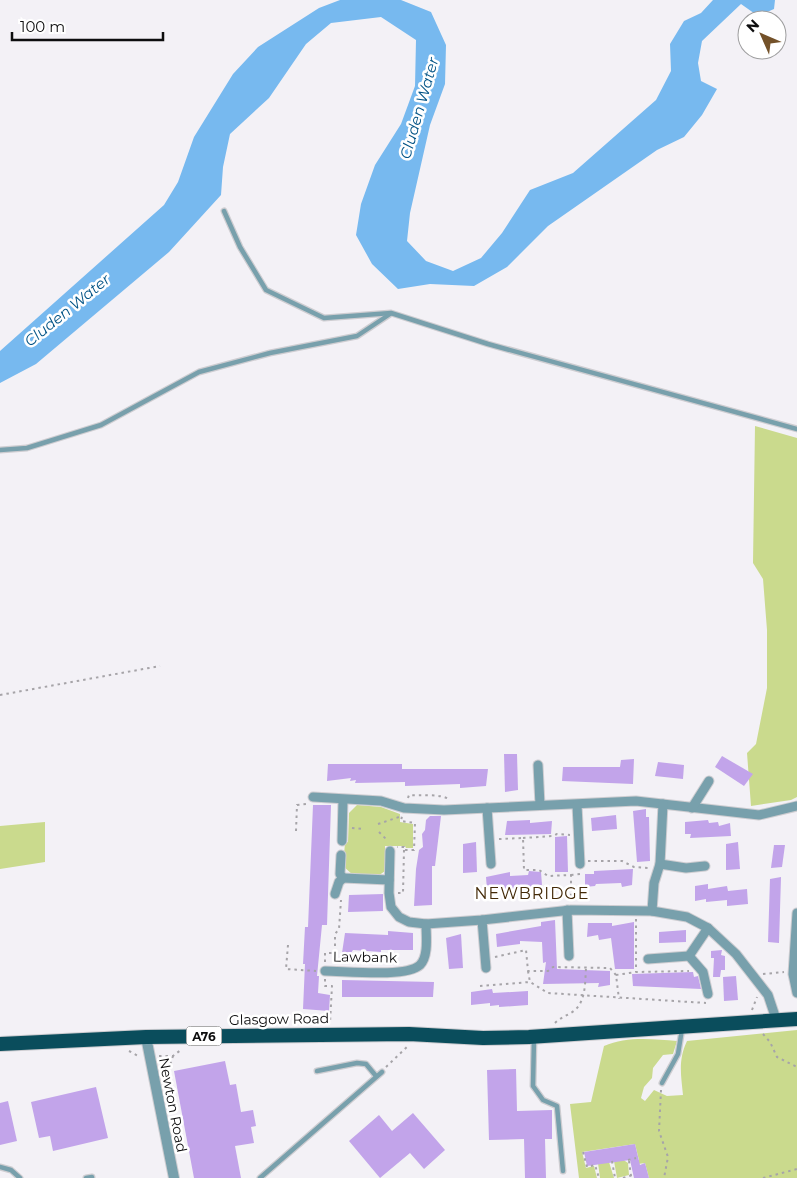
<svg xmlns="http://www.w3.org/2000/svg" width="797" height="1178" font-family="Montserrat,sans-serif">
<rect width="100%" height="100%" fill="#f3f1f6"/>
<g fill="#cada8d">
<path d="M755,426L797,438V797L791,800L751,806L747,753L756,744L767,688V630L763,579L753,563Z"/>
<path d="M357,805L381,807L400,814V822L413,824V848H406L405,846H385V871L378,876L353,875L343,866L345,843L348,842L349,813Z"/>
<path d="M45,822V862L0,869V826Z"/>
<path d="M797,1030V1178H649L645,1163L631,1165V1163L639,1160L635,1144L582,1152L586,1168L594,1166L597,1178H579L570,1104L591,1102L604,1046C626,1036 653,1039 677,1041L673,1054L663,1055L653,1068L652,1078L644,1087L641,1098L645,1101L654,1090L667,1096L683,1095C681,1075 678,1060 687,1041Z"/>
<path d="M622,1159L628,1163L629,1175L617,1178L614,1161Z"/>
<path d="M609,1162L614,1178H600L598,1163Z"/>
</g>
<path fill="#77b9ef" d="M340,0H401L431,12L446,45L445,84L430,125L410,213L407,241L426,261L453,271L481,258L502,233L530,190L573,173L656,100L671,71L670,44L684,21L701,13L713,0H775L774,9L758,16L741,4L702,41L698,63L701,81L717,89L702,115L684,137L657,150L548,226L507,267L474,286L430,284L398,289L372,264L356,235L361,204L375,165L401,124L415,86L416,40L381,17L331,23L306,44L269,98L230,134L223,167L221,195L169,252L36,364L0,383V351L164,205L178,182L194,137L233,74L258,47L319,8Z"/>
<g fill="#c2a4ea">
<path d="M504,754H517L518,790L505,792Z"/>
<path d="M722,756L753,774L744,786L715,767Z"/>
<path d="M634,759L633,784L562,781L563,767H620L621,760Z"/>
<path d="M658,762L684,765L683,779L655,776Z"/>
<path d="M328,764H402V769H488L486,786L460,788V784L405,786V782L355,783L356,780L350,781L351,778L327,781Z"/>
<path d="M313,805H331L327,925H322L317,976H319L318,993L330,995L329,1011L303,1009L305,964H303L305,927H308Z"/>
<path d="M646,809V817H649L650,861L637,862L633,811Z"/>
<path d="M616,815L617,829L592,831L591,818Z"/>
<path d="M430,816H441L435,866H432V905L414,906L416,869L419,850L423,847L422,834L425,830L426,820Z"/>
<path d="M530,820V823L552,821L551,834L505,835L507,821Z"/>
<path d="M708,820L709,823L718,822L719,826L730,823L731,836L690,838L691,834H685V822Z"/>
<path d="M567,836L568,872H555V837Z"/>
<path d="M476,842L477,872L463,873V844Z"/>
<path d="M738,842L740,869L726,870V844Z"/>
<path d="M774,845H785L782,867L771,868Z"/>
<path d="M633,869L632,885L622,887L621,883L596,884L595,886L585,887V874H594V871Z"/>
<path d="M529,871L541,872L542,885L531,886L529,889L487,890L486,877L510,872V876L528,875Z"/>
<path d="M781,877L779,943L768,942L770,879Z"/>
<path d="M708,884V889L727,886L728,891L747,889L748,904L727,906V900L706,902V899L695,901V886Z"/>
<path d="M383,894V911L348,912L349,895Z"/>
<path d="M555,920L557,969L610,971V985L598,987L599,983L543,984L546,962L543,963L542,942L520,941V944L497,947L496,934L541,926V922Z"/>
<path d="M634,922V969H615L611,938L599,940L598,935L587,937L588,923H612V926Z"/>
<path d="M686,930V942L659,943V932Z"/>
<path d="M388,931L413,933V950H381V952L353,950L351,953H342L345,933L388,935Z"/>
<path d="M461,934L463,968L449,969L446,938Z"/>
<path d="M722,950L721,955L725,956V970H721L720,977H713L714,958H711V951Z"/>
<path d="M693,972L694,977L698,976L701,989L633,986L632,974Z"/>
<path d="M736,976L738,1000L724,1001L723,977Z"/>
<path d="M342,980L434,982L433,997H342Z"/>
<path d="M492,989L493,993L528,991V1005L499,1007V1005L490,1006V1003L471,1005V992Z"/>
<path d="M225,1061L230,1085L236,1084L241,1112L253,1110L256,1126L251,1127L254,1143L235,1146L241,1178H194L174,1071Z"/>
<path d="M516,1069L517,1111L552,1110V1139H545L546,1178H525L524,1139L489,1140L487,1070Z"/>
<path d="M96,1087L108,1138L53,1151L50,1136L39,1138L31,1102Z"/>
<path d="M8,1101L17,1141L0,1145V1103Z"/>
<path d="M413,1113L445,1150L424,1169L410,1153L380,1178L349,1141L379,1115L392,1131Z"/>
<path d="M635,1144L640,1165L645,1163L649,1178H634L630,1160L587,1166L584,1152Z"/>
</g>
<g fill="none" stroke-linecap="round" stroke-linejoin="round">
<g stroke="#cecdd1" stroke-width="7">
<g id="service">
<path d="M224,211L240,247L266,290L324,318L391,313L488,344L797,429"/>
<path d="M0,450L27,448L101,425L199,372L270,353L357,336L390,314"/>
<path d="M534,1038L533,1086L543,1100L557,1106L563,1171"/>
<path d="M317,1071L357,1063L366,1064L376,1076"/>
<path d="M662,1083L678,1054L682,1029"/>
<path d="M0,1167L11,1170L20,1178"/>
<path d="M86,1178L92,1177"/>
<path d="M260,1178L382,1072"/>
</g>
</g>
<g stroke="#cecdd1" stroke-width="11">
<g id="minor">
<path d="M538,765L540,805"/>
<path d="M313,797L381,801L404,808L444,810L636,801L759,815L797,806"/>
<path d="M577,805L580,864"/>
<path d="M487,808L491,864"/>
<path d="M692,808L709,781"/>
<path d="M342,841L343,800"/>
<path d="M390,851L389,893L391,907L399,917L409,922L426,924L482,920L571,910L652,911L687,917L708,928L736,954L768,995L777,1022"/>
<path d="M660,864L686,868L705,866"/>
<path d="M343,878L389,880"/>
<path d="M335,894L339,882L343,878L340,874L341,855"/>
<path d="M567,910L569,956"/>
<path d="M652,911L654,883L660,864L663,804"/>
<path d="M797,913L793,974L797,993"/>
<path d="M482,920L486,968"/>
<path d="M689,956L708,928"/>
<path d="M648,959L689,956L703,972L708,994"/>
<path d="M325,971C345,971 406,978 420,965C429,956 426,935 426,924"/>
</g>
</g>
<g stroke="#cecdd1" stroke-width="12">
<path id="tertiary" d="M146,1037L174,1178"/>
</g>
<g stroke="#cecdd1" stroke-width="16">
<path id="trunk" d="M0,1044L146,1037L409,1034L483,1038L529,1037L797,1019"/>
</g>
<g stroke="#a6a4a8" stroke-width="2" stroke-dasharray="2.5 4" stroke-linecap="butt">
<path d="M0,695L160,666"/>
<path d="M408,798L409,795C420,796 441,793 450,800"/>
<path d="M378,824L402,816L401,821L415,823L414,850H404V847H397"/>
<path d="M352,828L363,829"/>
<path d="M296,831L297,805L307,804"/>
<path d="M379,832L388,841"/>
<path d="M523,838L553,836L557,834L570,835"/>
<path d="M499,839L523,838L524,870H539L548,876L571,875V900"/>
<path d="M588,861H622L634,867L649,868"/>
<path d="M571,875L581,874"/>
<path d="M398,893H403L404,850"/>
<path d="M636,919V972"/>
<path d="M288,945L286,969L316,971"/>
<path d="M495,957L526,950L528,971H548L553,967L610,968L616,975L619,999"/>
<path d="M325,962V953H335V934L339,929L341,900"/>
<path d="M528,971L530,982"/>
<path d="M763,974L784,972"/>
<path d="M616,975L636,972L689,971"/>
<path d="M325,979V986H332L330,1023"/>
<path d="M480,986L530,982L548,993L706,1003"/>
<path d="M752,1010L757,997"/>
<path d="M242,1023H260"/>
<path d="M555,1023C561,1017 569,1015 575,1010C586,1000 585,982 586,968"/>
<path d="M763,1034L770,1042L777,1057L797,1067"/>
<path d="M129,1051L140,1057"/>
<path d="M159,1056H173L182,1049"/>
<path d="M386,1067L408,1046"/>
<path d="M661,1090L659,1131L668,1157L664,1178"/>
<path d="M167,1094L170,1093L168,1071L173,1056"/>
<path d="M583,1152L587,1167L595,1165L599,1178"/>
<path d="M628,1160L636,1158"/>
<path d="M612,1161L615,1178"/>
<path d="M629,1161L631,1176"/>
<path d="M623,1178L633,1175"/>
<path d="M763,1178L797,1169"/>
</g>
<use href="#service" stroke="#78a0ac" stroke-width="4.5"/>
<use href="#minor" stroke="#78a0ac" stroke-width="9"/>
<use href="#tertiary" stroke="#78a0ac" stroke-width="10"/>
<use href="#trunk" stroke="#0a4d5c" stroke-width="14"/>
</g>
<g text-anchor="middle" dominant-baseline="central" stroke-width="5" stroke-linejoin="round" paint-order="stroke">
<rect fill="#fff" stroke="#565656" stroke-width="1" x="186.5" y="1026.5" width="35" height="19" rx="4"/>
<g font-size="12" font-weight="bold" fill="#0d0d0e">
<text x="204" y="1036">A76</text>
</g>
<g font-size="14" fill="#0d0d0e" stroke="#fff">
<text transform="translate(365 957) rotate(1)">Lawbank</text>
<text transform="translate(279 1019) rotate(-1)">Glasgow Road</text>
<text transform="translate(173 1105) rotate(79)">Newton Road</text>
</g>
<g font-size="15" font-style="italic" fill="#035486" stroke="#fff">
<text transform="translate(419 108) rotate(-74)">Cluden Water</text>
<text transform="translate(67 310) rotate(-39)">Cluden Water</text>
</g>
<g font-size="16" letter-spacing="1" fill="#432907" stroke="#fff">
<text x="532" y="893">NEWBRIDGE</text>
</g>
</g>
<g transform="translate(762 35) rotate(315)"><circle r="24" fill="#ffffff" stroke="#9e9e9f"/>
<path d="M0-4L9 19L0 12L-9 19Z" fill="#735129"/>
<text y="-8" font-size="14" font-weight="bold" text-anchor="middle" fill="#0d0d0e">N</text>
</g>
<path d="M12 32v8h151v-8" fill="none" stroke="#0d0d0e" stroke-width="2.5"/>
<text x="20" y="32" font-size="15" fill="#0d0d0e" stroke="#ffffff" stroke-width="4" paint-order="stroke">100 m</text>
</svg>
